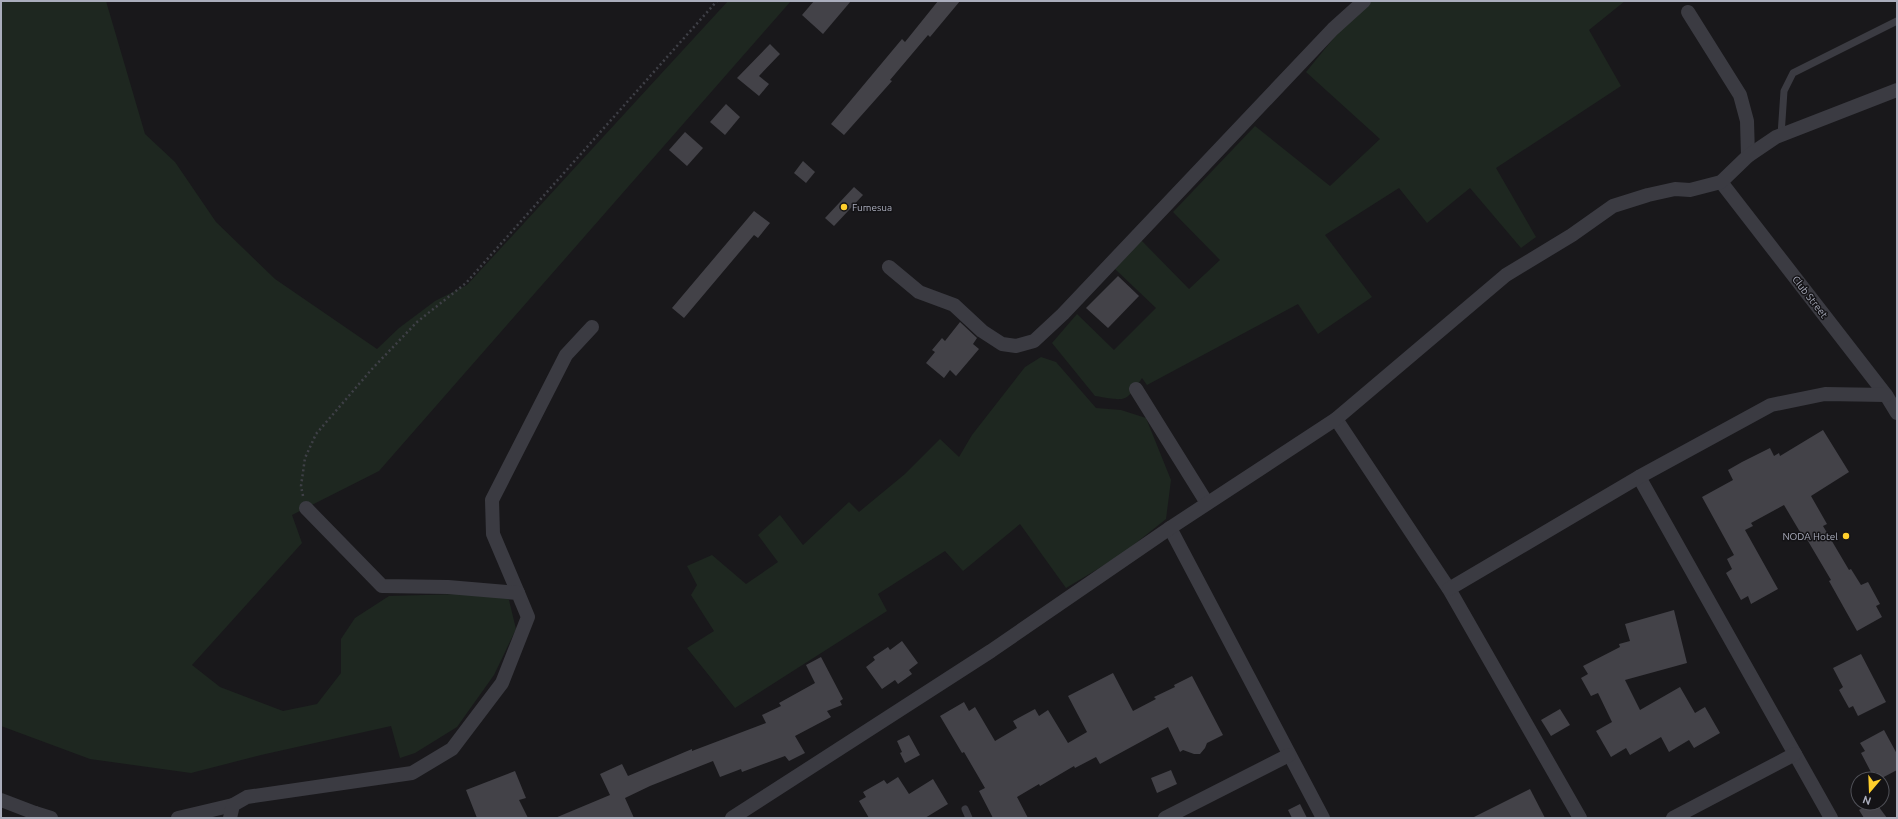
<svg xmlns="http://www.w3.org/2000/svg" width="1898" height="819" font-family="Ubuntu,sans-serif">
<rect width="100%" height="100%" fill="#19181b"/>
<g fill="#1e2720">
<path d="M1,1H106L145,134L175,162L216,222L275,279L377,349L399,328L435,301L467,285L728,1H791L379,471L292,515L302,543L192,665L220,687L283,711L317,704L341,673V639L355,618L389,596L461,594L508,596L516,629L494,675L457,727L415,753L400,758L391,726L261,755L191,773L90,759L1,726Z"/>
<path d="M1364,1H1625L1589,30L1621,86L1496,168L1536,237L1521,248L1470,188L1427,223L1399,188L1325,235L1372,297L1318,334L1298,304L1147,385L1142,378C1125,405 1124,400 1095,396L1052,343L1077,314L1114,350L1156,308L1115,269L1141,240L1189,289L1220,260L1173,212L1255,126L1330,186L1380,139L1306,72Z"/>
<path d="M1041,357L1056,362L1096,408L1121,410L1146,418L1171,480L1166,519L1121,555L1066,588L1020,524L963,571L945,551L878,594L887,611L735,708L687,648L714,631L691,595L697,585L687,566L712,555L746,584L778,562L758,535L780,515L803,545L849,502L859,512L905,474L940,439L959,457L972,435L1025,367Z"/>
</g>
<g fill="#434248">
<path d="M814,1H851L823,34L802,15Z"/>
<path d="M938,1H960L930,37L928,35L890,80L892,81L844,135L831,124L902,39L905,42Z"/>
<path d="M770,44L780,54L759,76L769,84L759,96L737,78Z"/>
<path d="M726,104L740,117L725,135L710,122Z"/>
<path d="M685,132L703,148L687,166L669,150Z"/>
<path d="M803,161L815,172L806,183L794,173Z"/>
<path d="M854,187L863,195L834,226L825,218Z"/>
<path d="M754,211L770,223L758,238L754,235L684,318L672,308Z"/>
<path d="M1118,276L1139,296L1108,328L1086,308Z"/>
<path d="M960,322L977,338L973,344L979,349L956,376L950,370L944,378L926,363L935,352L932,350L942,338L945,341Z"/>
<path d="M1823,430L1849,472L1811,496L1827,524L1823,526L1849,570L1851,569L1861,585L1868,582L1880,604L1876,606L1882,617L1857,631L1829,581L1831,580L1805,536L1803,537L1784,505L1751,523L1753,526L1745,530L1778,589L1751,604L1748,596L1741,600L1726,573L1732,569L1727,559L1734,555L1702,497L1733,480L1728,470L1742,462L1770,448L1774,456L1779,453L1780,456Z"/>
<path d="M1674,610L1687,663L1625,680L1640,710L1680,687L1695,713L1705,707L1720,733L1694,748L1689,740L1669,752L1661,737L1630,755L1626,748L1611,757L1596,731L1612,722L1598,693L1591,696L1581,678L1588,674L1583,666L1620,647L1619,644L1630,641L1625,624Z"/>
<path d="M902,641L918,663L909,670L912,674L898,684L895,680L882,689L866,667L875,660L873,657L888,647L890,650Z"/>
<path d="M1861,654L1886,702L1858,716L1853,706L1849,708L1839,690L1843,687L1833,668Z"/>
<path d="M821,657L843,699L840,701L842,705L827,711L831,717L795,736L805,753L789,761L785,756L742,772L741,769L720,777L713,761L650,786L625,798L634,818H555L610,795L600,774L622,764L628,776L692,749V751L766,723L762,715L781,706L779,703L815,683L806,665Z"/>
<path d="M1113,673L1133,711L1156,699L1154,697L1175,687L1174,685L1192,676L1223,735L1207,743L1205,748L1200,754H1194L1183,750L1180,752L1168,727L1100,764L1096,757L1075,768L1074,766L1040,786L1039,784L1017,797L1028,818H993L979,791L985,788L964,752L962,753L940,716L964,702L969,711L975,707L995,741L1017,728L1013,721L1035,709L1039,716L1048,710L1068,743L1087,732L1068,696Z"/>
<path d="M1560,709L1570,725L1551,736L1541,720Z"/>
<path d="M1884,730L1897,754V770L1880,779L1876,772L1872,774L1861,753L1865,751L1860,743Z"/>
<path d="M909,735L920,755L905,763L900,753L902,752L897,741Z"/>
<path d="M1171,770L1177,784L1157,793L1151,778Z"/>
<path d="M515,771L526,798L519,800L528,818H477L466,790Z"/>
<path d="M898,777L909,794L933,779L948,804L925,818H869L859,801L866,797L863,792L884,780L887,784Z"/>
<path d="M1530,789L1545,818H1472Z"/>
<path d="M1870,803H1876L1887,818H1864L1859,810Z"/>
<path d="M1300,804L1307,818H1292L1288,810Z"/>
</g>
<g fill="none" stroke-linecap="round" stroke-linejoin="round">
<path stroke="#3f4047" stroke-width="2.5" stroke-dasharray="2 3" stroke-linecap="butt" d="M303,496L301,486L305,458L316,434L372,369L417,322L466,283L717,1"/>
<g stroke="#3b3b42" stroke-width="7">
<path d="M1781,135L1784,91L1793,73L1897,21"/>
<path d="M965,809L969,818"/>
</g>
<g stroke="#3b3b42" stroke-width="14">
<path d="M1688,12L1740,95L1747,121L1748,156"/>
<path d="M1721,182L1886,395L1897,413"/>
<path d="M889,267L919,292L954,305L982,331L1002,344L1016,346L1034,341L1063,314L1333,29L1364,1"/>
<path d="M1136,389L1207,503"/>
<path d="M1336,419L1449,589L1580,818"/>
<path d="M1639,477L1831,818"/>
<path d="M1170,528L1323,818"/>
<path d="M1449,589L1639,477L1771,405L1825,394L1886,395"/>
<path d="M518,593L493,534L492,500L566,355L592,327"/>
<path d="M1,800L35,813L34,818"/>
<path d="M35,813L51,818"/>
<path d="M178,818L233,805"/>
<path d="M230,818L233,805L247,797L412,773L452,749L502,683L528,617L518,593L448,587L382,586L306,508"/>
<path d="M732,818L991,651L1170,528L1336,419L1506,275L1572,235L1613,206L1648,195L1675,189L1690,190L1721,182L1748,156L1776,137L1897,90"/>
<path d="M1165,818L1289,755"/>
<path d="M1673,818L1795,754"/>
</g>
</g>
<g fill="#ffcf2c" stroke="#141316" stroke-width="1.5">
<circle cx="844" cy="207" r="4"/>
<circle cx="1846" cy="536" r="4"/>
</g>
<g text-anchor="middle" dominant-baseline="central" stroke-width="3" stroke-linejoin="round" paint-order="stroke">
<g font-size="10" fill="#aaadbc" stroke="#141316" text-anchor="start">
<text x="852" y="207">Fumesua</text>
<text x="1838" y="536" text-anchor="end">NODA Hotel</text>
</g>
<g font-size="10" fill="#aaadbc" stroke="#141316">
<text transform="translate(1810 297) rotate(52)">Club Street</text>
</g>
</g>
<rect width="1898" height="819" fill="none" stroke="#aaadbc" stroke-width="4"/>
<g transform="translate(1870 791) rotate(199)"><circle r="19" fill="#141316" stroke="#505158"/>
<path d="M0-3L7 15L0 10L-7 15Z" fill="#ffcf2c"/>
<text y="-6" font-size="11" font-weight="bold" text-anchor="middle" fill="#aaadbc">N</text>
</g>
</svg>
